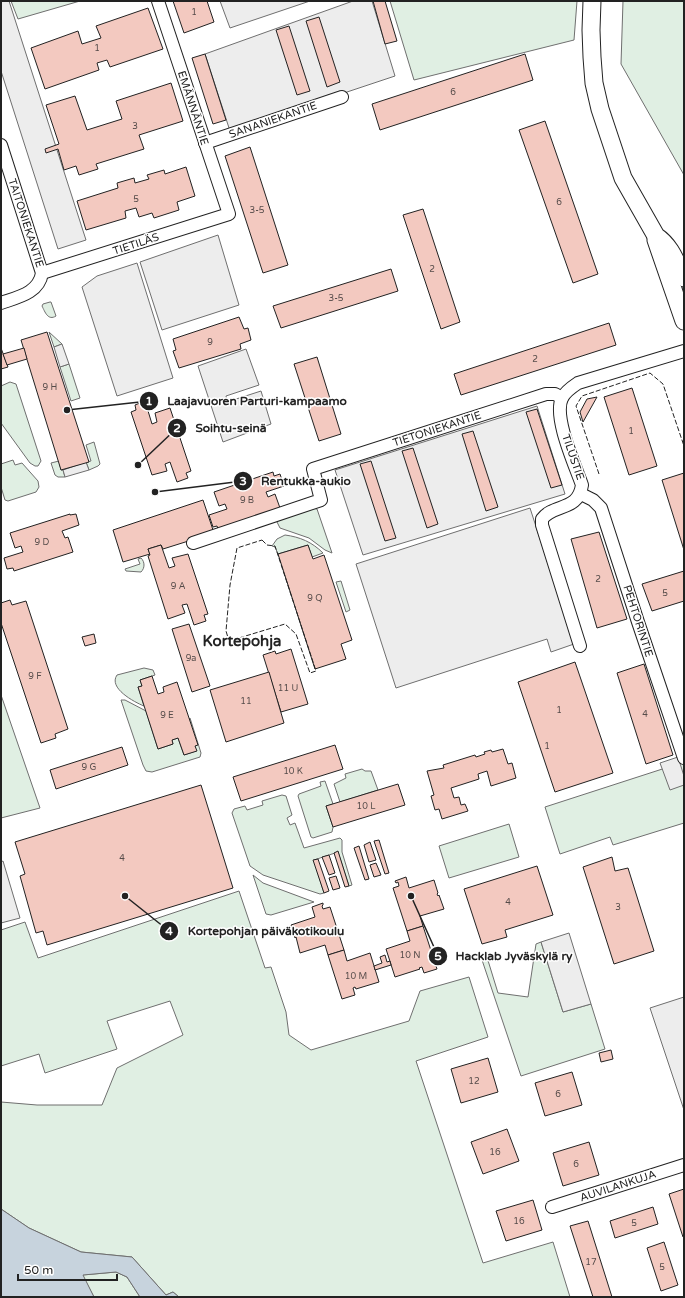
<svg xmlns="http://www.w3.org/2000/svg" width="685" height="1298" font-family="'Varela Round',sans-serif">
<rect width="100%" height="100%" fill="#fff"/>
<g fill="#e0efe3" stroke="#6f6f6f">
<path d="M11,1H80L18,19Z"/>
<path d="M390,1H577L574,40L414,80Z"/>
<path d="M623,1H684V175L621,64Z"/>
<path d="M50,302H51L56,316C48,321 45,312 42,306L43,304Z"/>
<path d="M49,332L62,344L54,347Z"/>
<path d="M69,364L80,398L71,401L60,367Z"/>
<path d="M10,382L16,384L41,461L38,466H35L30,463L1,423V386Z"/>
<path d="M94,442L100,464L98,466L89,470L86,462L91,461L86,445Z"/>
<path d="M13,460L15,465L22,463L38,481L39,487L36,492L8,501L5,500L1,487V464Z"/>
<path d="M59,461L61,470H63L65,477H58L55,475L51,463Z"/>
<path d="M311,508L317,509L332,553L325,550L309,538L280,528L277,522L280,518Z"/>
<path d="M285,535C300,537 312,542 323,553L312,557L308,545L278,554L275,547L272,546L277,539Z"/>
<path d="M141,558C145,562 145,568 141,572L126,571L125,569L140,564L138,559Z"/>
<path d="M341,581L350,610L346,612L336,582Z"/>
<path d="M144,668L153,670L155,675L140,680L142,686L138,687L144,706C134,702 108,688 117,675Z"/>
<path d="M1,695L40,808L1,818Z"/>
<path d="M121,700H125L146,711L158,749L173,744L172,740L178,738L184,755L196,751L189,719L190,718L201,753L200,757L152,772L146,771L143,765Z"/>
<path d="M684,762V823L613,845L610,837L560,854L545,807Z"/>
<path d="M362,769L365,771H371L378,790L340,802L334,784L346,778L345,774Z"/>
<path d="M325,781L333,804L326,806L333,827L332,832L313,838L311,837L298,796L299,794L321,786L320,782Z"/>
<path d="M282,795L286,796L292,815L287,818L290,825L295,823L304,848L340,838L342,840V852L352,885L349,886L338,852L314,860L324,893L320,894L263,875L250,866L232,813L234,809L245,806L247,810L263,805L262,801Z"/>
<path d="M509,824L519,857L449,878L439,846Z"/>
<path d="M253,875L263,883L314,902L271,915L266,914Z"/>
<path d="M239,891L265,968L271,967L286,1012L289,1035L311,1050L409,1021L420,991L469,977L488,1037L416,1061L483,1263L553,1242L570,1297H179L173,1292L166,1295L132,1257L81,1252L29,1228L1,1209V1102L37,1105H102L117,1068L183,1035L170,1001L107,1021L117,1049L45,1073L39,1054L1,1066V930L25,922L38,958Z"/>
<path d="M541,942L563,1012L591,1004L605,1049L521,1076L481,957L486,954L498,993L528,997L536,944Z"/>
<path d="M116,1272L127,1277L140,1297H94L82,1275Z"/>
</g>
<g fill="#ededed" stroke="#6f6f6f">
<path d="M1,1H9L86,240L58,249L1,71Z"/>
<path d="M220,1H310L230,28Z"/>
<path d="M353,1H372L395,76L230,131L205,54Z"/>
<path d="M218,235L239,305L162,330L140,262Z"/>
<path d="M137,263L173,378L117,396L82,287L97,276Z"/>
<path d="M62,344L69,364L60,367L54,347Z"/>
<path d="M246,349L259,385L226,396L227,402L261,391L271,424L223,442L198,366Z"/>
<path d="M537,406L565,494L363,555L335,470Z"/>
<path d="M86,462L89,470L65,477L63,470Z"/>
<path d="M530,508L574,644L551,652L547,639L396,688L356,564Z"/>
<path d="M678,757L684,776V785L670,790L660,763Z"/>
<path d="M3,861L20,918L1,923V862Z"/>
<path d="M569,933L591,1004L563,1012L541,942Z"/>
<path d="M684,997V1110L650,1008Z"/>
</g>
<path fill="#c7d3dd" stroke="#6f6f6f" d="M1,1209L29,1228L81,1252L132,1257L166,1295L173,1292L179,1297H140L127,1277L116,1272L83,1275L94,1297H1Z"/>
<g fill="#f3c9c0" stroke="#222">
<path d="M173,1H207L214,22L184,33Z"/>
<path d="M373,1H385L397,41L385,44Z"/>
<path d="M148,8L163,49L110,67L107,60L97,63L99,70L45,89L31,48L78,31L82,44L101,38L96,26Z"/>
<path d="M319,17L340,82L327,87L306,21Z"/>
<path d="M289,26L310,91L297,95L276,30Z"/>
<path d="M205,54L226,120L213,124L192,58Z"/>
<path d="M525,54L533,80L380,130L372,104Z"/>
<path d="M171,83L183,121L139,135L144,149L96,164L98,169L79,175L76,166L64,170L58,149L46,153L45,149L59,144L46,105L75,96L87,130L122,119L116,101Z"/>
<path d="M545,121L598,274L573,283L519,130Z"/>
<path d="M250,147L288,265L263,273L225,156Z"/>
<path d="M186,167L195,196L177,202L179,210L154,218L152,213L139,217L136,208L125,211L126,218L86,230L77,201L118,188L117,183L134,178L135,183L149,179L147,175L164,170L165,174Z"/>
<path d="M423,209L460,322L441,329L403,215Z"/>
<path d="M391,269L398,291L281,328L273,306Z"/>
<path d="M239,317L244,329L248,328L251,340L240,344L241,349L179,368L173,351L176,350L173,339Z"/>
<path d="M609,323L616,345L461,395L454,374Z"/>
<path d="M47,332L89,462L61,470L21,340Z"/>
<path d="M1,348L8,367L1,369Z"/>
<path d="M24,348L27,359L7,365L3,354Z"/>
<path d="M317,357L341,434L319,441L294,364Z"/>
<path d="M632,388L657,466L629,475L604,397Z"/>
<path d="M597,397L583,422L580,412L587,399Z"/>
<path d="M145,401L152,424L157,422L155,413L170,408L191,471L186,473L188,478L177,482L170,462L165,464L167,471L152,475L131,412L136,410L135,405Z"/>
<path d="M537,409L562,485L551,488L526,412Z"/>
<path d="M473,431L498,507L486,511L462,434Z"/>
<path d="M413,448L438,524L427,528L402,451Z"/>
<path d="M371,461L396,538L385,541L360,464Z"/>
<path d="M273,472L274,476L280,474L284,486L266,492L268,497L275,494L280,508L218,529L217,526L213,527L209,515L227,509L225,504L219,506L214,492Z"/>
<path d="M684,473V550L662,480Z"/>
<path d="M203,500L214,533L163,549L161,545L148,549L150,554L123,562L113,530Z"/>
<path d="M70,514V515L76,514L79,525L62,531L65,538L68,537L73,552L14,571L13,568L7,569L4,558L23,552L21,546L15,548L10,533Z"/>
<path d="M599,532L627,619L597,628L571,539Z"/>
<path d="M161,545L169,568L175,566L172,558L188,554L208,614L204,615L206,621L194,625L187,604L182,605L185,613L168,619L148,556L150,555L148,549Z"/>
<path d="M308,545L313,559L324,555L352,640L341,644L346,659L315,669L278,554Z"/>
<path d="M684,571V601L652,611L642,584Z"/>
<path d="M10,600L12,605L26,601L68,729L55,734L56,738L41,743L1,623V603Z"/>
<path d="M189,624L210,686L192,692L172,629Z"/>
<path d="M94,634L96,643L85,646L82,637Z"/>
<path d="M291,649L308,704L281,712L263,655L275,651L276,654Z"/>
<path d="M575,662L613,773L555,792L518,682Z"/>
<path d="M644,664L673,755L646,764L617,673Z"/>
<path d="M269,672L284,723L226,742L210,690Z"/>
<path d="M152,676L158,694L164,692L163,687L177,682L198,745L195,746L197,751L184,755L178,738L172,740L173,744L158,749L138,687L142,686L140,680Z"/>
<path d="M335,745L343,769L241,801L233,777Z"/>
<path d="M122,747L128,765L56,789L50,770Z"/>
<path d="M503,749L508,764L512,763L516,778L491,786L487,771L478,774L479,779L451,788L454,798L459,797L461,805L465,804L468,811L442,819L439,809L435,810L431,796L434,795L427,771L444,768L443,765L475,755L476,757L485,754L484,752L491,750L492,752Z"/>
<path d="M398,784L405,805L333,827L326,806Z"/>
<path d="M201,785L233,888L47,945L43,931L36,933L20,876L25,874L15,842Z"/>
<path d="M379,840L389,873L385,874L374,841Z"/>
<path d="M370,842L376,860L369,862L364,845Z"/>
<path d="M359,846L369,879L365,880L354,848Z"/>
<path d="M338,851L349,886L345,887L334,853Z"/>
<path d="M329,855L335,873L329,875L322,857Z"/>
<path d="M612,857L615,871L628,868L654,951L614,964L583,867Z"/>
<path d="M318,859L329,891L324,893L313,860Z"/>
<path d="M376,863L381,875L374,877L370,865Z"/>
<path d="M537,866L553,915L505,930L507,937L482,944L464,889Z"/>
<path d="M336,876L340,888L333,890L329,878Z"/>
<path d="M406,877L409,888L434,880L438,893L437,894L438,896L439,895L444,909L420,916L423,926L407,931L393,888L399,886L398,882L396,883L395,881Z"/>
<path d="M323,903V905L322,906L323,909L330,907L344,950L328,955L325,945L300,953L296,937L295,938L291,925L315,917L312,907Z"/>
<path d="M423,926L437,969L424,973L422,967L419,968L420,969L395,977L386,949L410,941L407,931Z"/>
<path d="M344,950L347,961L370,953L379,982L356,989L355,987L353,988L355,995L342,999L328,955Z"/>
<path d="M385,955L387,962L390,961L391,965L375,970L374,966L382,963L380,957Z"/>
<path d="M611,1050L613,1059L601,1062L599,1053Z"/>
<path d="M488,1058L498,1092L461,1103L451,1069Z"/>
<path d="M572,1072L582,1105L545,1116L535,1083Z"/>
<path d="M507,1129L519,1161L483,1174L471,1142Z"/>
<path d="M589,1142L599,1175L563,1186L553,1153Z"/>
<path d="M684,1189V1237H683L669,1194Z"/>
<path d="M533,1200L542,1230L506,1241L496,1211Z"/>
<path d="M653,1207L658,1224L615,1238L610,1221Z"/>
<path d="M588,1221L612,1297H593L570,1226Z"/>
<path d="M664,1242L678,1285L661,1291L647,1248Z"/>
</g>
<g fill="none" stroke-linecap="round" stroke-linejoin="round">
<g stroke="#222" stroke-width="14">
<g id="minor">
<path d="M205,143L342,97"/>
<path d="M1,145L42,273C39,293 18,297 1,303"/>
<path d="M42,273L229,214L158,1"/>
<path d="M581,494L593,500L601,508L638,622L684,758"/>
<path d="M193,543L321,500L313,469L546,394H555L562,398"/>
<path d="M580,646L542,525V519C554,503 578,512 582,485C575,465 553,417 562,398C565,392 572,387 578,383L684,351"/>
<path d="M552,1207L684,1165"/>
</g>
</g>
<g stroke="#222" stroke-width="19">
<g id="secondary">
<path d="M592,1L591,30L592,57L594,83L600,109L623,178L656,236C671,246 676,262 684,278"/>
<path d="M656,240L684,321"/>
</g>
</g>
<use href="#minor" stroke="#fff" stroke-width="12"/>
<use href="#secondary" stroke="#fff" stroke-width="17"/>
<g stroke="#222" stroke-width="1" stroke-dasharray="5 2" stroke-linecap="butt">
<path d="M599,474L576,406L582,396L650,373L663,384L684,446"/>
<path d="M262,540L267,545L275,546L316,671L310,673L296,634L285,624L229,641L226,631L230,585L237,548Z"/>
</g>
</g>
<g text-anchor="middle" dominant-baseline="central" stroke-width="3" stroke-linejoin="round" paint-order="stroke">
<g font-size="9" fill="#564c4a">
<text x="194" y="12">1</text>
<text x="97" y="48">1</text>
<text x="453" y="92">6</text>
<text x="135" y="126">3</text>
<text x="136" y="199">5</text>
<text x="559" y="202">6</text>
<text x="257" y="210">3-5</text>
<text x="432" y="269">2</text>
<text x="336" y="298">3-5</text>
<text x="210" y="342">9</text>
<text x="535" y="359">2</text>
<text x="50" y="387">9 H</text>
<text x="631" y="431">1</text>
<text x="247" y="500">9 B</text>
<text x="42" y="542">9 D</text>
<text x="598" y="579">2</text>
<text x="178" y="586">9 A</text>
<text x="665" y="593">5</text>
<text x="315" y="598">9 Q</text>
<text x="191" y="658">9a</text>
<text x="35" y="676">9 F</text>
<text x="288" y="688">11 U</text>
<text x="246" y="701">11</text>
<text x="559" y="710">1</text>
<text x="645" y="714">4</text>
<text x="167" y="715">9 E</text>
<text x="547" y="746">1</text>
<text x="89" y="767">9 G</text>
<text x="293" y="771">10 K</text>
<text x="366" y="806">10 L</text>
<text x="122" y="858">4</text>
<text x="508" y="902">4</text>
<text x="618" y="907">3</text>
<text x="410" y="955">10 N</text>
<text x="356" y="976">10 M</text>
<text x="474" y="1081">12</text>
<text x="558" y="1094">6</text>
<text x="495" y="1152">16</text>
<text x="576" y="1164">6</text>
<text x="519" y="1221">16</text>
<text x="634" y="1223">5</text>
<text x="591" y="1262">17</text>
<text x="662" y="1267">5</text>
</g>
<g font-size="11" fill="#222" stroke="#fff">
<text transform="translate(193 108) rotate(72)">EMÄNNÄNTIE</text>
<text transform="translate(273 120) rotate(-19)">SANANIEKANTIE</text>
<text transform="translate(26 223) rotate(72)">TAITONIEKANTIE</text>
<text transform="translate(136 244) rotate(-18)">TIETILÄS</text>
<text transform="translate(437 429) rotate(-18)">TIETONIEKANTIE</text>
<text transform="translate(573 457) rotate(71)">TILUSTIE</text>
<text transform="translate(638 621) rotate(72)">PEHTORINTIE</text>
<text transform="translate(618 1186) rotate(-18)">AUVILANKUJA</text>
</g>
<g font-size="15" font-weight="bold" fill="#222" stroke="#fff">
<text x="242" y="641">Kortepohja</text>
</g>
</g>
<path fill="none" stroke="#222" stroke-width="1.5" d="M67 410L149 401M138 465L177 428M155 492L243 481M125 896L169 931M411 896L438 956"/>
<g fill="#222" stroke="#fff" stroke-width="1.5">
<circle cx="67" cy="410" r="4"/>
<circle cx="138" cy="465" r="4"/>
<circle cx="155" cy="492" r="4"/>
<circle cx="125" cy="896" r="4"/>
<circle cx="411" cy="896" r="4"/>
<circle cx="149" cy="401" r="10"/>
<circle cx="177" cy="428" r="10"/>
<circle cx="243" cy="481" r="10"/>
<circle cx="169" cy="931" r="10"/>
<circle cx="438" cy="956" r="10"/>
</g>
<g font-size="12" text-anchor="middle" font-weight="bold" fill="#fff">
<text x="149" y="405">1</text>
<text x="177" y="432">2</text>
<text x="243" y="485">3</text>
<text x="169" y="935">4</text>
<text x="438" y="960">5</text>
</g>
<g font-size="12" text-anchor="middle" font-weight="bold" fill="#222" stroke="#fff" stroke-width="3" stroke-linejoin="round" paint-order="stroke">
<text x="257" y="405">Laajavuoren Parturi-kampaamo</text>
<text x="231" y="432">Soihtu-seinä</text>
<text x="306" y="485">Rentukka-aukio</text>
<text x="266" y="935">Kortepohjan päiväkotikoulu</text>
<text x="514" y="960">Hacklab Jyväskylä ry</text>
</g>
<rect width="685" height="1298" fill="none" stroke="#222222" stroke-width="4"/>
<path d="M18 1274v6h99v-6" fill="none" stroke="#222222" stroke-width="2"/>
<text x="24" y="1274" font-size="12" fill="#222222" stroke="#ffffff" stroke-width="3" paint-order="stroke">50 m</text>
</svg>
